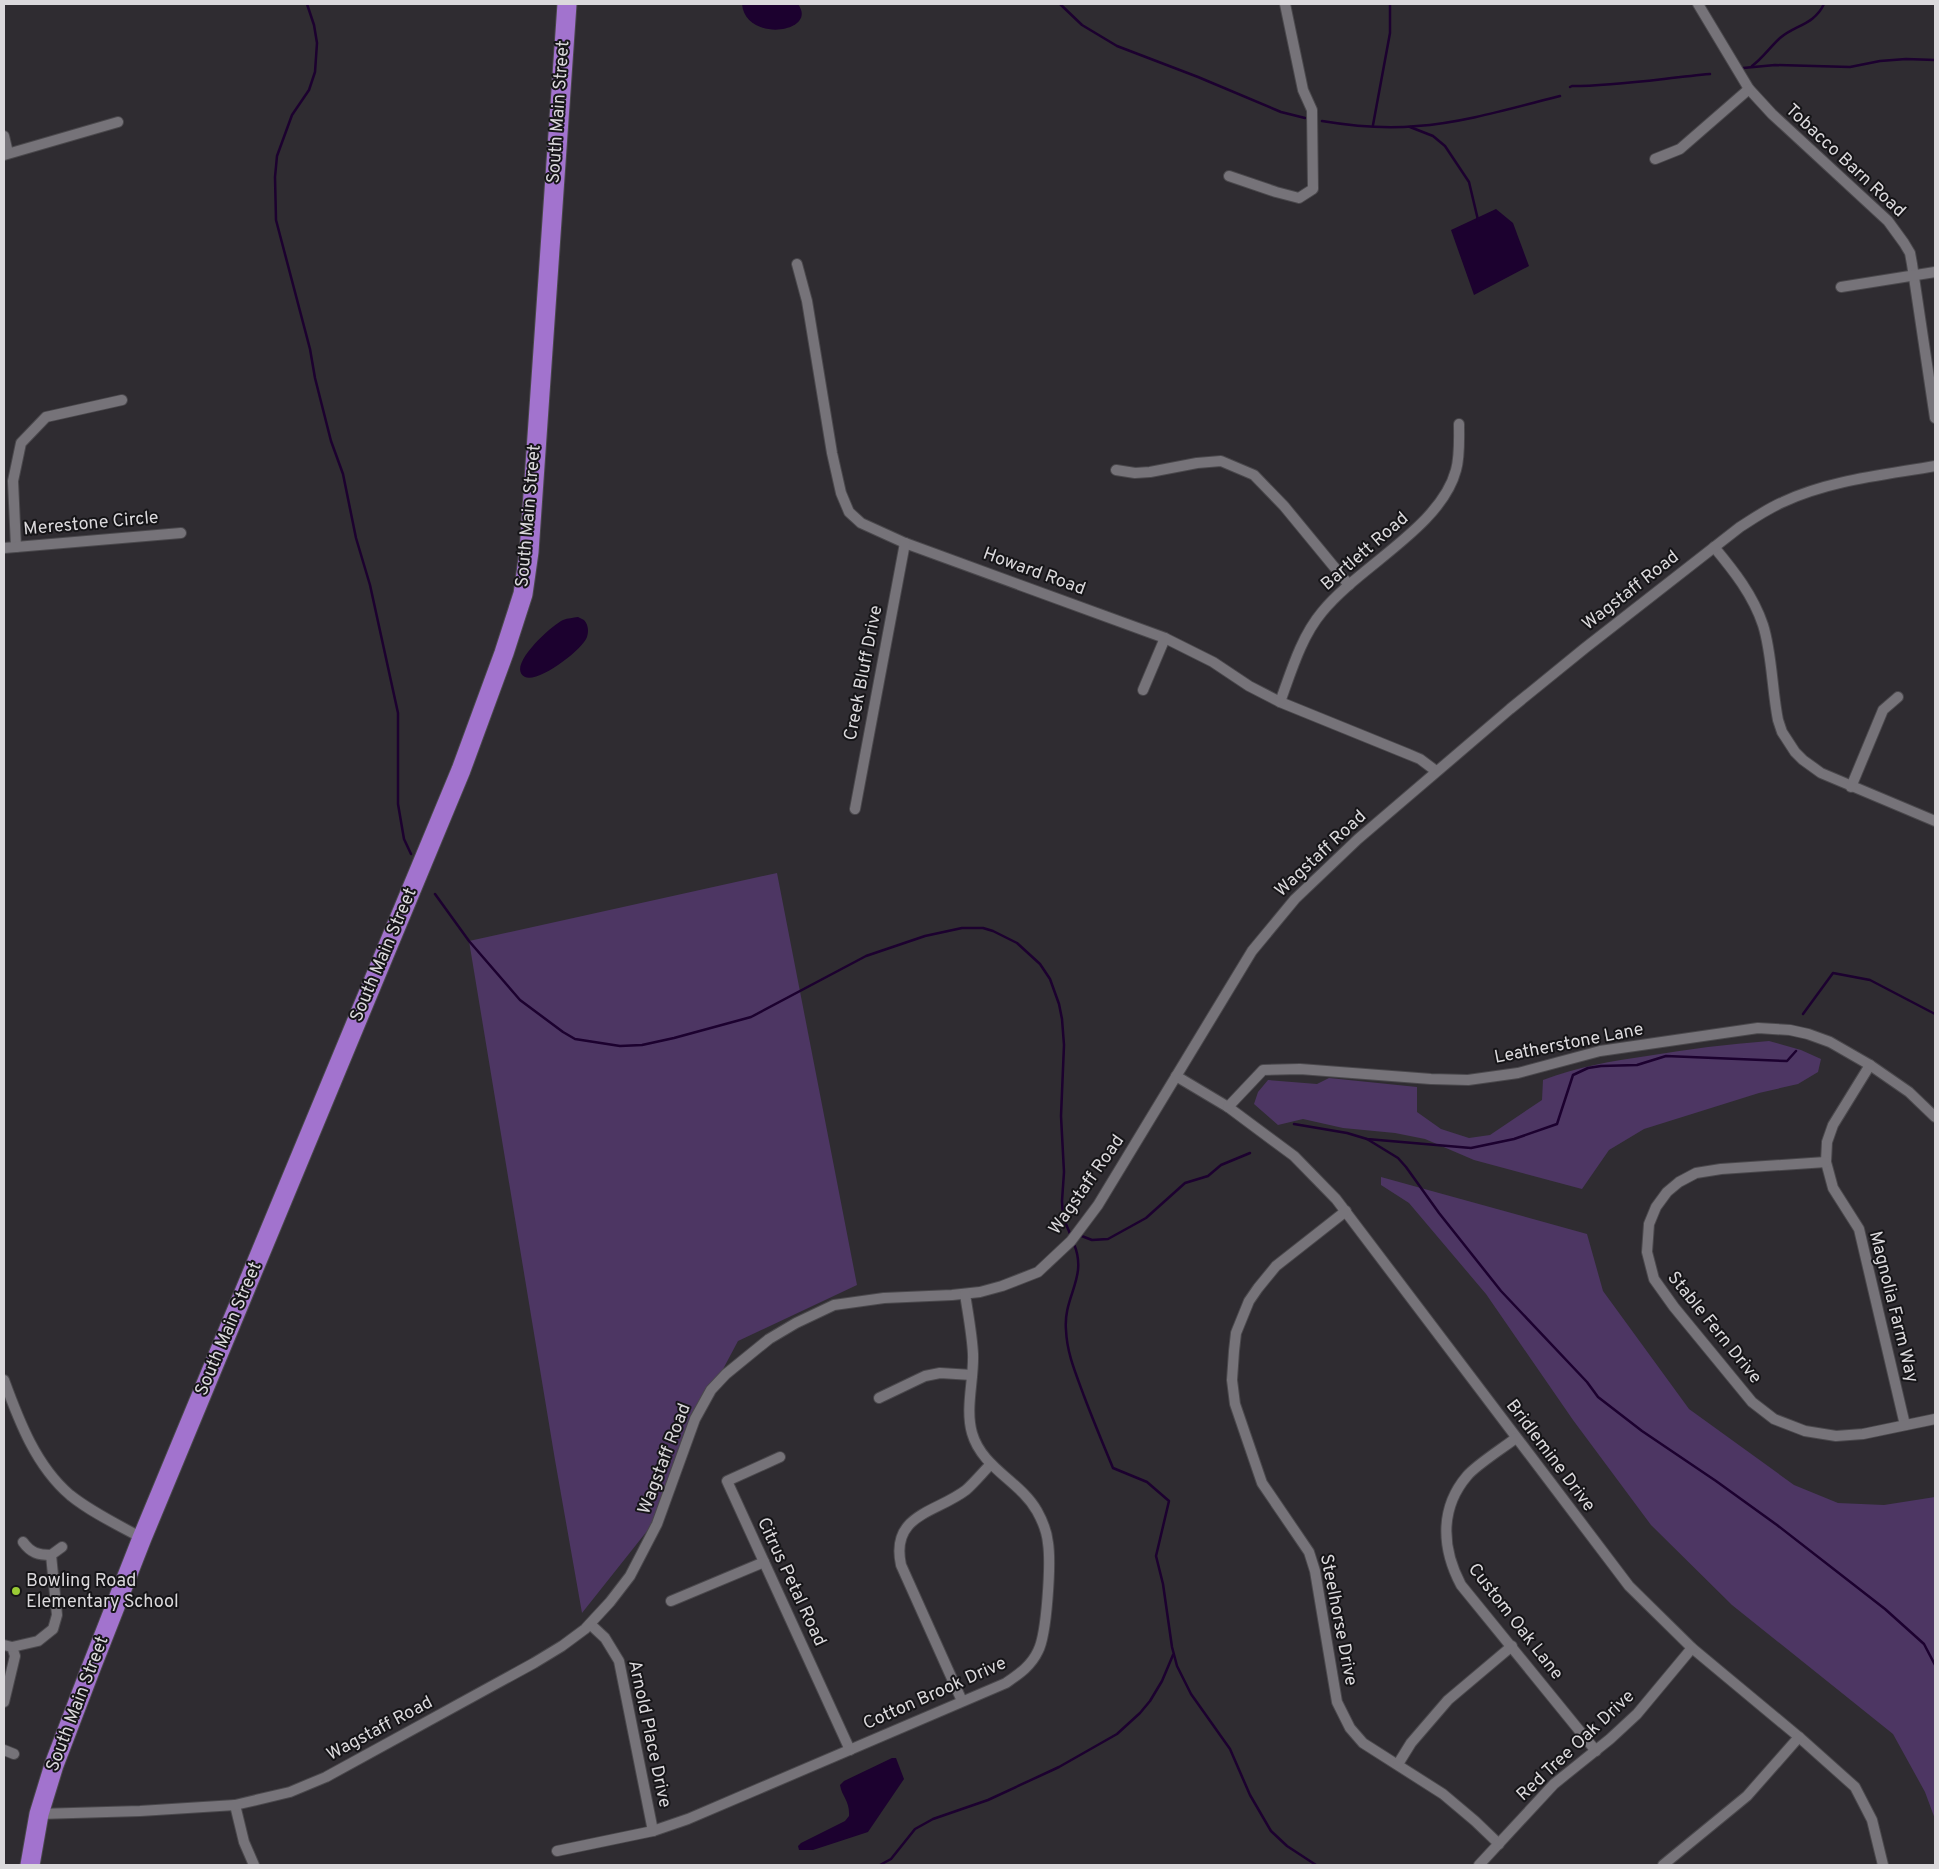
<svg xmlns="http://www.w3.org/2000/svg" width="1939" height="1869" font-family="Overpass,sans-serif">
<rect width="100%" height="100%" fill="#2f2c31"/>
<g fill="#4d3663">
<path d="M777,873L857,1285L738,1341L689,1433L655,1521L582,1613L555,1460L469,941Z"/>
<path d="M1769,1041L1801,1050L1821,1059L1818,1072L1798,1084L1759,1093L1644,1129L1609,1150L1582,1189L1474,1160L1425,1139L1395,1133L1343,1128L1303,1119L1278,1125L1254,1104L1258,1092L1268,1080L1317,1084L1329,1078L1417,1087V1112L1441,1129L1469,1138L1490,1135L1542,1100L1543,1080C1577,1067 1612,1061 1647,1056C1688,1049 1728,1044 1769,1041Z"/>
<path d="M1381,1177L1587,1234L1603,1291L1689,1409L1794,1485L1838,1503L1884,1505L1935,1497V1819L1925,1792L1893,1734L1732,1605L1651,1525L1573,1420L1486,1294L1409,1203L1381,1185Z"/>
</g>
<g fill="#1c012f">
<path d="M742,4H798C819,33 745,43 742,4Z"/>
<path d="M1496,209L1513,223L1529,266L1474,295L1451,230Z"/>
<path d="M578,617L584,620C588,624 589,631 587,637C582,650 539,683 525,677C505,667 552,625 563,620C568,618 573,618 578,617Z"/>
<path d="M892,1758H896L904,1779L868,1832L813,1850H799L798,1846L801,1843L845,1821L849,1816C850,1801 842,1797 840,1785L844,1781Z"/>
</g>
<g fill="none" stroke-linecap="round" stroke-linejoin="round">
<g stroke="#1c012f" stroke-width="2.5">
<path d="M307,4L314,25L317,43L315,72L309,90L292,115L277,156L275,177L276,220L310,349L315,378L331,441L343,474L356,538L370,585L398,713V804L404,839L411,854"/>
<path d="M1060,4L1082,25L1117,46L1198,77L1281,112L1305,118"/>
<path d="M1752,66C1763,58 1770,47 1780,38C1795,25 1814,25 1824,4"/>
<path d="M1743,68L1775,65L1850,67L1880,61L1906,59L1935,60"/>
<path d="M1570,87L1572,86C1618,86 1664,78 1710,74"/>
<path d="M1322,121C1352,126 1386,129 1417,126C1463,123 1516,107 1560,96"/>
<path d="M1373,125L1390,33V4"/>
<path d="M1410,127L1433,136L1445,146L1469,182L1478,220"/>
<path d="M435,894L469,941L520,1000L563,1032L575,1039L620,1046L642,1045L674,1038L751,1017L866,956L925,936L962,928H983L993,931L1017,943L1040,964L1050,979L1059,1004L1062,1019L1064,1045L1061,1116L1064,1172L1062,1201L1063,1217L1071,1236"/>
<path d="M1803,1014L1833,973L1870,980L1935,1014"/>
<path d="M1294,1124L1347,1133L1367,1139L1471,1148L1514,1139L1557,1124L1573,1075L1588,1068L1601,1066L1637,1065L1666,1056L1787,1061L1796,1051"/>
<path d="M1367,1139L1398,1158L1406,1167L1439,1213L1501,1291L1587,1382L1598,1397L1642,1431L1716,1481L1777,1525L1885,1609L1924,1644L1935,1665"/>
<path d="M1079,1235L1092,1240L1108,1239L1146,1218L1185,1183L1208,1176L1221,1165L1250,1153"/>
<path d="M1074,1244C1088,1278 1063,1296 1066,1330C1067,1354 1076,1374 1084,1396C1093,1420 1103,1444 1113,1468L1147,1482L1169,1501L1156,1556L1163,1584L1172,1647L1177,1666L1191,1694L1230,1749L1250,1795L1271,1831L1287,1846L1316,1865"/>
<path d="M880,1865L891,1859L915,1829L933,1819L988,1800L1059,1767L1117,1734L1140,1713L1150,1701L1162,1681L1173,1655"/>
</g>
<g stroke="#4a484c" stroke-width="12">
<g id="street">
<path d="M1698,4L1749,89L1772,114L1888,221L1904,243L1910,253L1912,264L1935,418"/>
<path d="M4,136L8,153"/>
<path d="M4,155L118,122"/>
<path d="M1655,159L1680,149L1749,89"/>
<path d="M1229,176L1276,192L1299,198L1313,189L1312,110L1303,90L1285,4"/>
<path d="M797,264L807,301L832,453L841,493L849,512L861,523L905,543L1165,638L1213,662L1249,686L1280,702L1408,754L1420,759L1436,771"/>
<path d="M1841,287L1935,272"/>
<path d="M1116,470L1135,473L1150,472L1197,463L1221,461L1254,475L1284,506L1349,585"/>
<path d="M16,547L13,481L21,443L46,417L122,400"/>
<path d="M1714,547C1734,571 1753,595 1763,625C1772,653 1772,690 1778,720L1782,732L1795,752L1803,760L1821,773L1935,821"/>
<path d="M4,548L181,533"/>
<path d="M1143,690L1165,638"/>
<path d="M1280,702C1291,672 1301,637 1322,612C1359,566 1441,527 1456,470C1460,456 1459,439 1459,424"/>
<path d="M1851,787L1883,710L1898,697"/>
<path d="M855,809L905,543"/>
<path d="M1870,1065L1833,1125L1827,1142L1826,1162L1833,1188L1859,1229L1905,1425"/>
<path d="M1176,1076L1228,1107L1294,1156L1336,1199L1629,1586L1692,1648L1799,1737L1855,1787L1872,1820L1883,1865"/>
<path d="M1228,1107L1263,1070L1300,1069L1431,1079L1468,1080L1518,1073L1600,1051L1758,1028L1790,1030L1808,1034L1830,1042L1870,1065L1909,1092L1935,1117"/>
<path d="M1826,1162L1721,1169L1696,1173L1679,1182L1667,1192L1656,1207L1649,1224L1647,1252L1654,1279L1674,1307L1752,1402L1774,1419L1805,1431L1836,1436L1863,1434L1935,1419"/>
<path d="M1346,1211L1276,1266L1258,1288L1249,1301L1236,1333L1234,1351L1232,1380L1235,1404L1262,1483L1309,1552L1315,1571L1337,1702L1350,1728L1363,1743L1443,1794L1475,1821L1499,1844"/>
<path d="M4,1380C19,1421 36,1466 70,1495C91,1512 118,1525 142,1538"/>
<path d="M879,1398L925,1376L940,1373L972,1375"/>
<path d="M1516,1438C1503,1448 1476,1465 1467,1476C1439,1509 1442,1549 1461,1585L1596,1751"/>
<path d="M780,1457L727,1481L850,1750"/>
<path d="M23,1542C31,1553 38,1555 51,1555"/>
<path d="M671,1601L764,1562"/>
<path d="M590,1624L605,1638L619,1661L653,1831"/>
<path d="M4,1645L12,1647L15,1656L4,1702"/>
<path d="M12,1647L38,1641L53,1629L57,1615L51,1555L62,1547"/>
<path d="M962,1701L901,1565C890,1514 936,1513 966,1490C975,1482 983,1472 991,1464"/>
<path d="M4,1750L14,1754"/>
<path d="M1398,1764L1411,1743L1448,1700L1512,1646"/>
<path d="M235,1805L244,1842L254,1865"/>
<path d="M39,1814L140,1811L235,1805L290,1792L326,1777L534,1663L562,1646L585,1629L610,1602L630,1576L657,1524L695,1419L711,1390L726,1374L769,1339L796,1323L834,1305L884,1298L952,1295L980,1292L1002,1286L1038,1272L1071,1241L1098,1205L1252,951L1295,899L1358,839L1510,709L1585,648L1740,527C1754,518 1767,509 1783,502C1830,480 1884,475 1935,466"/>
<path d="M557,1851L653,1831L688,1819L1006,1683C1019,1674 1031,1666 1038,1651C1047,1634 1051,1563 1048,1543C1047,1532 1042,1520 1037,1511C1020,1481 982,1468 972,1433C965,1408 974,1380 973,1354C972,1334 968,1314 965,1294"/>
<path d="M1479,1865L1554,1784L1610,1739L1637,1714L1692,1648"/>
<path d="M1663,1865L1747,1796L1799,1737"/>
</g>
</g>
<g stroke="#4a484c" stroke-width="21">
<path id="highway" d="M30,1865L39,1814L54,1765L91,1668L142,1538L461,770L504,653L523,594L529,552L567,4"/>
</g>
<use href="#street" stroke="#767379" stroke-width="10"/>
<use href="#highway" stroke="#a273ce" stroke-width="19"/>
</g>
<circle fill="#9acb35" stroke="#161518" stroke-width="2" cx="16" cy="1591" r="5"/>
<g text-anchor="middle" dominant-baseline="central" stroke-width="4" stroke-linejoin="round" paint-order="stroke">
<g font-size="18" fill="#dbd9dc" stroke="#161518">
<text transform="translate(559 112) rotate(-86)">South Main Street</text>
<text transform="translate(1845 161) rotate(43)">Tobacco Barn Road</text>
<text transform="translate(529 516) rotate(-85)">South Main Street</text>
<text transform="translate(91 524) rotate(-5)">Merestone Circle</text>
<text transform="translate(1365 552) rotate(-41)">Bartlett Road</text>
<text transform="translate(1034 572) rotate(20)">Howard Road</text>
<text transform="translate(1631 591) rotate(-38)">Wagstaff Road</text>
<text transform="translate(864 673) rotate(-79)">Creek Bluff Drive</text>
<text transform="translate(1321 854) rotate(-43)">Wagstaff Road</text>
<text transform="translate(384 955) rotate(-67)">South Main Street</text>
<text transform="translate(1569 1044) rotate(-11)">Leatherstone Lane</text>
<text transform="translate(1087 1185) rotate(-55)">Wagstaff Road</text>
<text transform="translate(1893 1307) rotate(76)">Magnolia Farm Way</text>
<text transform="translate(1714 1328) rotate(51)">Stable Fern Drive</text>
<text transform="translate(229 1329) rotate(-67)">South Main Street</text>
<text transform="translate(1550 1456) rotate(53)">Bridlemine Drive</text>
<text transform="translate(665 1459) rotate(-69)">Wagstaff Road</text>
<text transform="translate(791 1582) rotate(65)">Citrus Petal Road</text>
<text transform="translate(1338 1620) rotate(79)">Steelhorse Drive</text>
<text transform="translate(1515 1622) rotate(52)">Custom Oak Lane</text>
<text transform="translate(935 1694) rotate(-24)">Cotton Brook Drive</text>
<text transform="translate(78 1704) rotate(-69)">South Main Street</text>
<text transform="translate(380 1729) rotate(-28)">Wagstaff Road</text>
<text transform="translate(649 1734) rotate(78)">Arnold Place Drive</text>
<text transform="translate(1576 1746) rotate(-43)">Red Tree Oak Drive</text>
</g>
<g font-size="18" fill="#dbd9dc" stroke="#161518" text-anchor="start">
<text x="26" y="1581">Bowling Road<tspan x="26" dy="21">Elementary School</tspan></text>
</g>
</g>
<rect width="1939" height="1869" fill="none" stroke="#dbd9dc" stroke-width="10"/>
</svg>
